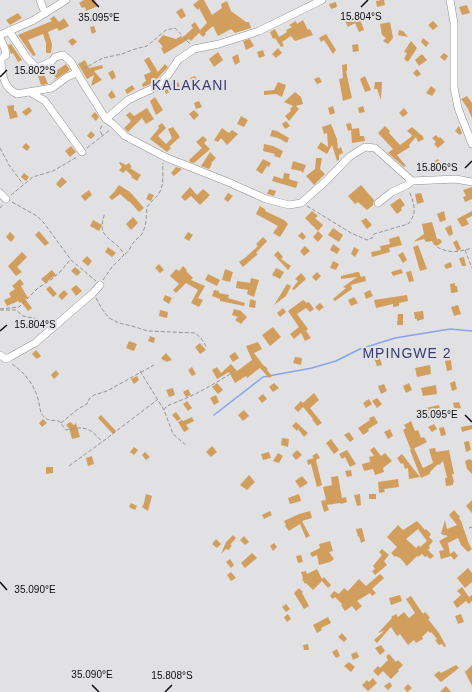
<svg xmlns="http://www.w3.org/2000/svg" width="472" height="692" font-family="Arial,sans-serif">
<rect width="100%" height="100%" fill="#e1e1e3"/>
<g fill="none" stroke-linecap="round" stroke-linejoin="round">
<path stroke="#86a5e7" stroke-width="1.5" d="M214,415L263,377L312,368L336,361L360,349L395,338L450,329L472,331"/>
</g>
<g fill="#d29e5d" fill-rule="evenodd">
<path d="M84,0H95L98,6L86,11L85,7L82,8L79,3Z"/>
<path d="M199,0H204L212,15L222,8L221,4L227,1L231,11L246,22H249L251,28L235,33L231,29L218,36L213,26L205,33L206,34L203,37L199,33L191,41L189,39L164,54L161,48L163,47L158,41L163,35L176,39L181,36L182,38L193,28L191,25L195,22L200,30L207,23L199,8L198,10L193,5Z"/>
<path d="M382,0H384L385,5L377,7L376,1Z"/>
<path d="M336,2L337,7L331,9L329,4Z"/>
<path d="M467,5L470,13L462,15L459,7Z"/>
<path d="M182,8L186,16L181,19L176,12Z"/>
<path d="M361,12L363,18L360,19L364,30L359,32L355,23L348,27L345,21L355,17L354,14Z"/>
<path d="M18,13L22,18L10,25L6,20Z"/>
<path d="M54,16L59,22L64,18L69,26L59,31L57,28L48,32L52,44L51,53H46V43L43,34L28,40L36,55L33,56L18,35L52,21L50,19Z"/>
<path d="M303,20L308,30L310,29L313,35L295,41L291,36L282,42L284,46L281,47L275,38L273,39L270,32L275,29L279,37L287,32L286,30L292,27L289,25L296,21L297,24Z"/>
<path d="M433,21L438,26L433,30L428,25Z"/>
<path d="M390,22L393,38L388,44L383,41L386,38L382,35L380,24Z"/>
<path d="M94,26L96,32L92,34L90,27Z"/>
<path d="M399,30L403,31L408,37L398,35Z"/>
<path d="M326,34L336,50L333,54L324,40L321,42L319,38Z"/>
<path d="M73,38L77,42L72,46L68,41Z"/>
<path d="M423,38L429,43L426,47L421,42Z"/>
<path d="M250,39L254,46L246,50L243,41Z"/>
<path d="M411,41L417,48L408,62L404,59L407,53L404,52Z"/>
<path d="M11,44L22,60L18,62L13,53L11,54L8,45Z"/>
<path d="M358,44L359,51L353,52L352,45Z"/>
<path d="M278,48L282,53L276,58L272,54Z"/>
<path d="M263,50L265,56L259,58L257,52Z"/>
<path d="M218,52L223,60L214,67L209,59Z"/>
<path d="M444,53L448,56L445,61L440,57Z"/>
<path d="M238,54L240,62L235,65L232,57Z"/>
<path d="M422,54L427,60L419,66L415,60Z"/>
<path d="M149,57L158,72L165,64L168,67L153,83L143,87L142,84L146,81L144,75L151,72L144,60Z"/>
<path d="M85,60L89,68L102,65L103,68L94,71L102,80L91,86L94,75L87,79L78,64Z"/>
<path d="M66,64L70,70L51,82L56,78L53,73Z"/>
<path d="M347,64V71H346L352,98L343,101L339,79L343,78L342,65Z"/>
<path d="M417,69L421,74L417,77L413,73Z"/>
<path d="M113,70L116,77L112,80L108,73Z"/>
<path d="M44,74L48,84L41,85L38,76Z"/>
<path d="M195,76L198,82L193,84L190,78Z"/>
<path d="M365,76L371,90L365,92L360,79Z"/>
<path d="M319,77L322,82L317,84L314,79Z"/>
<path d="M174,80L175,84L178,82L180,86L166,94L164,90Z"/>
<path d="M278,82L286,85L282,97L276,94L264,95V91L274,90Z"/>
<path d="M375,82H382L381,100L377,89H374Z"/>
<path d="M132,85L135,89L127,94L125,90Z"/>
<path d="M431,86L436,90L432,96L426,93Z"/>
<path d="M112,90L116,97L111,99L108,95Z"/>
<path d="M295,92L301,97L303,104L296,106L299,109L289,121L285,116L291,111L290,109L293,106L284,102Z"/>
<path d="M467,96L472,103V118L468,109L462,100L461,99Z"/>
<path d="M155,97L163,110L156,115L150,101Z"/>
<path d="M199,101L202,107L196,109L194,103Z"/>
<path d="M14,105V111H16L18,117L10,119L7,106Z"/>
<path d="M333,106L335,113L330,115L328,108Z"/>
<path d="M363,106L365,112L359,113L358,108Z"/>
<path d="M29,107L32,111L26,116L22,112Z"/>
<path d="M147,108L154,119L146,124L142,118L128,132L124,128L131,121L126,115L130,112L134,116Z"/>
<path d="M404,108L408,113L403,117L399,113Z"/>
<path d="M194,110L199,115L194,120L189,114Z"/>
<path d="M95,112L99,117L96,121L91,116Z"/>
<path d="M241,116L248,120L244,127L237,124Z"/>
<path d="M286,121L290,126L285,129L282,124Z"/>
<path d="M162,123L166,128L158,136L166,144L172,138L168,129L173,127L180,137L169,147L171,148L167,152L150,139L159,128L158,126Z"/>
<path d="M351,123L352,129L359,128L360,136H364L365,141L352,143L351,130L348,131L346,124Z"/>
<path d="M331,124L337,139L338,149L341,147L343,153L339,155V160L337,161L332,145L327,154L317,148L321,142L328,147L327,133L324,134L322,127Z"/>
<path d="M385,126L390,131L389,133L400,145L411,137L412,135L407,131L412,127L421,135H422L424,139L418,142L416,137L409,145L410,147L397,155L406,166L404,167L388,153L393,149L378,133Z"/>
<path d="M459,126L462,133L460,135L455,131Z"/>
<path d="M222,128L229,133L232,130L238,134L227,145L221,138L218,142L214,140Z"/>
<path d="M272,130L277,131L289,138L287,143L278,138L270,136Z"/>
<path d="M91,131L95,135L91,139L87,136Z"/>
<path d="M436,135L439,138L440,137L445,142L438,148L434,144L436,142L432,138Z"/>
<path d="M203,136L207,140L204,143L210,149L209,150L194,163L190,162L189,160L202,148L196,142Z"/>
<path d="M26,143L30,147L27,151L22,147Z"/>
<path d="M264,144L273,146L283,151L280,158L274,156L275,154L263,151Z"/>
<path d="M71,146L76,152L70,157L65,151Z"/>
<path d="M210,152L216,158L211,163L212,164L209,169L201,166Z"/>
<path d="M316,158H322L320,169L325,174L314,185L306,176L315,169Z"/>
<path d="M263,159L271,163L269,167L267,166L262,174L256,170Z"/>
<path d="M438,159L442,166L437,169L433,162Z"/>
<path d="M293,161L306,165L303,173L301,171L291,169Z"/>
<path d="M120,162L126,165L129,163L132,167L130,168L141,175L137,181L131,177L132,176L125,169L126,170L123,173L119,170L122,167L119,163Z"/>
<path d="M176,167L182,169L174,176L171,173Z"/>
<path d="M24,173L29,177L26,181L21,177Z"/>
<path d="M284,173L290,174L289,179L298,182L296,188L272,181L274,176L283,179Z"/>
<path d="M62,177L67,182L60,188L56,184Z"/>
<path d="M119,185L130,192L144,208L139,212L129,201V202L120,194L112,200L109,197L114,192Z"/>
<path d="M361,185L374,200L373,205L367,210L358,202L355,204L348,196Z"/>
<path d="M190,187L197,195L203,189L210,195L200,205L191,196L185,201L181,197Z"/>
<path d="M472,187V199L465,202L463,197L466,196L463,190Z"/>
<path d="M269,189L276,191L274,196L267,194Z"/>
<path d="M89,190L92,195L85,201L81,196Z"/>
<path d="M149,193L154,195L151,201L146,199Z"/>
<path d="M228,193L233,196L228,202L224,199Z"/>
<path d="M421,193L424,202L417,204L415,194Z"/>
<path d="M400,198L405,205L401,208L402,210L397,214L390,205Z"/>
<path d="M260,206L266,210L265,211L284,220L288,224L280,237L273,233L278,226L256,214Z"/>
<path d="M312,211L318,216L315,218L323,225L318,231L305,218Z"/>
<path d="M444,211L446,220L440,222L437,214Z"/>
<path d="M472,211V216L466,219L469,224L462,227L457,219Z"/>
<path d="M133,217L138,223L131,230L126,224Z"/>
<path d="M366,218L372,225L367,229L361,221Z"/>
<path d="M93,220L102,225L99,231L90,226Z"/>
<path d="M432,222L437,239H440L442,242L440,244L436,246L435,245H434L432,241L426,242L424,239L413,242L424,234L422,224Z"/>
<path d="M451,225L453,234L449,236L445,228Z"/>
<path d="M333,228L343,235L339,242L328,235Z"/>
<path d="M39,231L49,243L45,246L35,235Z"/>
<path d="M318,231L323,236L318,242L313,237Z"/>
<path d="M10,232L15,237L11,242L6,237Z"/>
<path d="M188,232L193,235L189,241L184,238Z"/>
<path d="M302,232L306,237L303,240L298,236Z"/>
<path d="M399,236L402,245L389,248L390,252L372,257L371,252L381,250L380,246L390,244L389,239Z"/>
<path d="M263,237L267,241L256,253L258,254L243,267L239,262L246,257L258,246L256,244Z"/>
<path d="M457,240L461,249L457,251L453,242Z"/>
<path d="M333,244L340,249L337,254L330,250Z"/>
<path d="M418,245L427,269L420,271L413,247Z"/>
<path d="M305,246L310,251L304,256L300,251Z"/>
<path d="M108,247L116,253L112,257L105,252Z"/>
<path d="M354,247L359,250L355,257L351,254Z"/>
<path d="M278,251L283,257L281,259L291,266L288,270L274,255Z"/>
<path d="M22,252L27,257L17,267L22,272L16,276L8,266Z"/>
<path d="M403,252L407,260L403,263L398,255Z"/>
<path d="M87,256L92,261L88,266L82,261Z"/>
<path d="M464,257L466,266H462L459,258Z"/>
<path d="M333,261L339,264L336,270L330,268Z"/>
<path d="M451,262L452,267L446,269L444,265Z"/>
<path d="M159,264L164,270L160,273L155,268Z"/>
<path d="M183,266L187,270L186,271L193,278L191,280L205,286L198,298L203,300L199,307L191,303L198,290L186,283L176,293L173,290L179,284L170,276L176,269L179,271Z"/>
<path d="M75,267L81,272L77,276L71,271Z"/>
<path d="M276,268L284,272L280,279L272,275Z"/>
<path d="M225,269L233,272L230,282L222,280Z"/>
<path d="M401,269L403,273L393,276L391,272Z"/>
<path d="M52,270L56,275L45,283L41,279Z"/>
<path d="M411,271L414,281L409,282L406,272Z"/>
<path d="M317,272L321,276L316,281L312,277Z"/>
<path d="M357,272H359L361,277L365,276L366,281L351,285L352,289L335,301L333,299L346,288L343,287L357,277L341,279V276Z"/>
<path d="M301,273L306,279L294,290L292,289L298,281L295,279Z"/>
<path d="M208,274L220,280L217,286L205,280Z"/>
<path d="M251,278L259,280L254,297L247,294L248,290L236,288L237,281L250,283Z"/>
<path d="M20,279L24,284L21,286L28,298L25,299L32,308L28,311L21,302L20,303L18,301L7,306L4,300L11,297L9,293L15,289L12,286Z"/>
<path d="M455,283V286H457L458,292L451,293L450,284Z"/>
<path d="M287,284L291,286L286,296L274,305Z"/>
<path d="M76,285L82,291L76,296L71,289Z"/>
<path d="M50,286L57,294L53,297L46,289Z"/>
<path d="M64,290L68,294L62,300L58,296Z"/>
<path d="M214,290L219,291V293L229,295L228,298L245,303L244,306L220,301V299L212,296Z"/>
<path d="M370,290L373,296L366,299L364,293Z"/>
<path d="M165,295L172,298L169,304L163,300Z"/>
<path d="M407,295L408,301L399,303V306L393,307V304L376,308L374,300Z"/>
<path d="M354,297L358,303L351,306L348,300Z"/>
<path d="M250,299L256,301L255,308L249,307Z"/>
<path d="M303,300L307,303L309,302L314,309L310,312L306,308L297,314L308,329L306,331L311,338L305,341L301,333L294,339L290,334L299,327L288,311Z"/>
<path d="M320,303L324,307L319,311L315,307Z"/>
<path d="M458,305L461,314L454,316L451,307Z"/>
<path d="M283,308L286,312L280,317L277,313Z"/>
<path d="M234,309L241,311L247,317L241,324L235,320L238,317L232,315Z"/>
<path d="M160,310L168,312L167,318L159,316Z"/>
<path d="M423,311L424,319L417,321V319H415L414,312Z"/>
<path d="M398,314H403V325H397Z"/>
<path d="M273,327L281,337L270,346L262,335Z"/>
<path d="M150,336L155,338L154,343L148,341Z"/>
<path d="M129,341L137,344L134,351L126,348Z"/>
<path d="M258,342L262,349L254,353L264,366H265L268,369L267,370L272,376L269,378L260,368L247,378L246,376L235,383L229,372L217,379L212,370L217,367L221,373L231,364L237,371L252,360L246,346Z"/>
<path d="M200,343L206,350L200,354L195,347Z"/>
<path d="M36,350L41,356L37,359L32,354Z"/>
<path d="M235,352L239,358L233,362L229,356Z"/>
<path d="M166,353L172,360L166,362L165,360L164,361L161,358Z"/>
<path d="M378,353L382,365L377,366L373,355Z"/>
<path d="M295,357L302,358L301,365L293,363Z"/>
<path d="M451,360L452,370L447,371L445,361Z"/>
<path d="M430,365L431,374L417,377L415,368Z"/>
<path d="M192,367L196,374L192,376L188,370Z"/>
<path d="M56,370L59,374L54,379L51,375Z"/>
<path d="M137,376L139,380L134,384L131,379Z"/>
<path d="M455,381L457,389L452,391L450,383Z"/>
<path d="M217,383L223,390L218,394L212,387Z"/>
<path d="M274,383L279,388L273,392L269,387Z"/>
<path d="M409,383L412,390L406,393L403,386Z"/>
<path d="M384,384L387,391L381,394L378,386Z"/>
<path d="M436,385L437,394L423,396L421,388Z"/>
<path d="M173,388L175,395L169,397L166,390Z"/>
<path d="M188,389L191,395L186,397L183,392Z"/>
<path d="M314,393L319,400L310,408L322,423L317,426L312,419H313L303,407L298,412L294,408L301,401L303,403Z"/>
<path d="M263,394L267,399L262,403L258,398Z"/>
<path d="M216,395L219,402L214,405L210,398Z"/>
<path d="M377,398L382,404L377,408L372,401Z"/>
<path d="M369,399L372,404L366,408L363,403Z"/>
<path d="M187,401L192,408L188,411L183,404Z"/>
<path d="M459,402L461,408L455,410L453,403Z"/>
<path d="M439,405L441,413L428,416L426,408Z"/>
<path d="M244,410L249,416L243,421L238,415Z"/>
<path d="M176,412L181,419L177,421L172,415Z"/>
<path d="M101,415L116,431L113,434L98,418Z"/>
<path d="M374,416L378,423L368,429L369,431L363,435L358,428L370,420L369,418Z"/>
<path d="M192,417L194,421L186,425L189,429L184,432L178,422L182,420L183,421Z"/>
<path d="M43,419L47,423L42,427L39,423Z"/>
<path d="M411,421L415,431L418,430L421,438L424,437L427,442L411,450L403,430L406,428L404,425Z"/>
<path d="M70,422L74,425L76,423L80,437L72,439L69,428L66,425Z"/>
<path d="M296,422L308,433L304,437L298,429L297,431L292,426Z"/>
<path d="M434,424L437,429L432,432L428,427Z"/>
<path d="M472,425V429L462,432L461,427Z"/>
<path d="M444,427L446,435L441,436L439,428Z"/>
<path d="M390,429L393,436L388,439L384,432Z"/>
<path d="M349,432L354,439L350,442L344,435Z"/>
<path d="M282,438L289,439L288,447L281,445Z"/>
<path d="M331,439L339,450L334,454L326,443Z"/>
<path d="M469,441L471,450L466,452L464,442Z"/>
<path d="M212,446L217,452L211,457L206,452Z"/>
<path d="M134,447L138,450L134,455L130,452Z"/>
<path d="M374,447L381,456L385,453L392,461L383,468L384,472L375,475L373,469L364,471L362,464L370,462L369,457L374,456L370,450Z"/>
<path d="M414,448L423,468L433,463L429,449L435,448L436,452L449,450L454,474H452L454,482L453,483V485L446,486L445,478H447L443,461L439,465L438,464L430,472V474L421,478L410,450Z"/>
<path d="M297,450L302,455L296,460L292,455Z"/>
<path d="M347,450L356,464L350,467L345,457L342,459L339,454Z"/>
<path d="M145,452L150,457L146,460L142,455Z"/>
<path d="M269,452L271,458L263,460L261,454Z"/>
<path d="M278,453L283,456L279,463L273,461Z"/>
<path d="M317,453L320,458L316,460L322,485L317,487L311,464L308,465L307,460L314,458L312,456Z"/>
<path d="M402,454L409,463L420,477L409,479L408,468L405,469L403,463L401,464L397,458Z"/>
<path d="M92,456L94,464L88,466L86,458Z"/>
<path d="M470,459L472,461V474L467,469L465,461Z"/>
<path d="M46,467H53V473L46,474Z"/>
<path d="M351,470L352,476L347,477L345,471Z"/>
<path d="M249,475L255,482L247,490L240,485Z"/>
<path d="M302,476L308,483L300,488L295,481Z"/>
<path d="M338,476L342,498L346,497L347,502L341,504L340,503L327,505L329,510L324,512L321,501L326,500L323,487L332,485L331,477Z"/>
<path d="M398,479L399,487L384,489L385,492L379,493L378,482Z"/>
<path d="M146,494L152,496L148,511L142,507L144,503Z"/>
<path d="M299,494L301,501L290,504L288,498Z"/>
<path d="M360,494L361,505L357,506L354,495Z"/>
<rect x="369" y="494" width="7" height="5"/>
<path d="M472,500V513L466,506Z"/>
<path d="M131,503L137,506L135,510L129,507Z"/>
<path d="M454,510L460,517L459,518L461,521L469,544L472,549L468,552L461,545L458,538L448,543L450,554L454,551L458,556L454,560L451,556L441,559L439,551L444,550L439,541L448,536L441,534L445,520L447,529L457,525L449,515Z"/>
<path d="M270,511L272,515L264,519L262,515Z"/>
<path d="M310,511L312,518L302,521L310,536L306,538L300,524L289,531L285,526L286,525L284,521L299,514Z"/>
<path d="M417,521L425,530L426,529L431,534L429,537L433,541L429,546L430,548L428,550L434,556L430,559L427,556L425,557L422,554L418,557L417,556L407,566L400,558L396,556L395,557L391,553L397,547L387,537L398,525L403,530ZM418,529L427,541L420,547L419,545L416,548L406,539Z"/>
<path d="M362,528L365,541L361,543L359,536L358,537L356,529Z"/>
<path d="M233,535L236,538L230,545H232L229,550L226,549L221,554L226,542Z"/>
<path d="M244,536L249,542L245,545L240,540Z"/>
<path d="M216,539L221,544L217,548L212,544Z"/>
<path d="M330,541L333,551L329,552L334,559L330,562L319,565L317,555L312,557L310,553L320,548L319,544Z"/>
<path d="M274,543L277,547L273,551L270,546Z"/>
<path d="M382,549L389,555L384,561L387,565L375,575L372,571L375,569L373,566L382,555L379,552Z"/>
<path d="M252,553L257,558L245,568L241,563Z"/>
<path d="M301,555L303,562L298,563L296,556Z"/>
<path d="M230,559L234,565L231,568L226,562Z"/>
<path d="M468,568L472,573V582L465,588L457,578Z"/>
<path d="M317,569L322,579L324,577L331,585L328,588L322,581L313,590L306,583L305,584L302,579L303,578L301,572L306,571L307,574Z"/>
<path d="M231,572L236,578L231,581L227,575Z"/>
<path d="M380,574L384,578L372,589L376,593L372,596L370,593L357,601L362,606L356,611L352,606L345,611L341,605L342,604L335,597L333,599L330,596L334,591L339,594L344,588L348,591L359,579L366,586Z"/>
<path d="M462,587L469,597L472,595V601L469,604L466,601L457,608L453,602L461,595L457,591Z"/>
<path d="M299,588L303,592L302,593L309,606L304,609L294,593Z"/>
<path d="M400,595L402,601L391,605L389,598Z"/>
<path d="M411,596L423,614L425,612L428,615L430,618L428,619L439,633L446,646L444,647L442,644L439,645L435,640L437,639L431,632L430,633L428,631L422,637L423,639L416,643L414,640L408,645L400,634L397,636L391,627L377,643L374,640L384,631L378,633L392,618L391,617L396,614L398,617L404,612L409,618L415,613L406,599Z"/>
<path d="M286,604L290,609L286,612L282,607Z"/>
<path d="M288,614L291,619L287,622L284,617Z"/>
<path d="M461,614L464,622L458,624L455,616Z"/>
<path d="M328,617L331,623L321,628L322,630L317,633L313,625Z"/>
<path d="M342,633L347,639L344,642L338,637Z"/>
<path d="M308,644L309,650H304L303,645Z"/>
<path d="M381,645L385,651L380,655L375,648Z"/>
<path d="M337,649L340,656L336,658L332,652Z"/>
<path d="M357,652L359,657L353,660L351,654Z"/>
<path d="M389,654L396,662L398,660L403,665L398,670L399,671L391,679L383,671L378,676L373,671L378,666L380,668L388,660L386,656Z"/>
<path d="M349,662L355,667L351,672L344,666Z"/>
<path d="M456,665L459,668L441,682L434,675L439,671L441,673Z"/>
<path d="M472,665V686L465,672Z"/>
<path d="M373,678L377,683L368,691L362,685L367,680L369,682Z"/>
<path d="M390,682L392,686L388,690L384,686Z"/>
<path d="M408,684L412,688L407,692L404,688Z"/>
<path d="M446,686L451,692H440Z"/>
</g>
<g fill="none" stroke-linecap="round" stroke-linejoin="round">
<g stroke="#929294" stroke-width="8">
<g id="minor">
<path d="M40,0L45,13"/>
<path d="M450,0L454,23V87L458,108L472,144"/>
<path d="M9,31L27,58L37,68L52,61L55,57L63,55L71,62L83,83L106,119L113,124L125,136L165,157L228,182L266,199L289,205L301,203L326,181L349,157L365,147L375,148L412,181L456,179L472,182"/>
<path d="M0,35L34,20L66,0"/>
<path d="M0,38L5,49L6,55L1,59C1,72 3,88 17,94L52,88L67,77L76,73"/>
<path d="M30,92L45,101L82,152"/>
<path d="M106,119L128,100L156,87L168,75L178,60L194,49L219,44L259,31L322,0"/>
<path d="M0,193L6,199"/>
<path d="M378,203L392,192L407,185L412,181"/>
<path d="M0,355L6,359L10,357L35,343L93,293L100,285"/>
</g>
</g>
<g stroke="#959597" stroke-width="1" stroke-dasharray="4 2" stroke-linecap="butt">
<path d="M83,69L103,58L122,54L135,49L147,46L166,30L175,28L190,44"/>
<path d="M102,135L100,130L102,125"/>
<path d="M0,148L9,165L23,184"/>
<path d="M87,148L110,130"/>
<path d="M11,195L33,177L53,171L77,157"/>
<path d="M12,202L37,216L44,223L71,260L96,281"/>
<path d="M307,206L351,233L367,240L372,238L374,234L408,224C418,213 414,203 409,191"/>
<path d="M0,208L3,204"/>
<path d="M437,247C450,254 459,252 472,248"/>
<path d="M465,250L472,268"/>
<path d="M125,254C130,251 130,246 134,242C136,239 139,238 141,235C147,227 146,216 147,207C150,202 155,199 158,195C165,185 162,174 163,163"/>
<path d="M103,280L112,267L124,255C117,237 94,241 105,213"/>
<path d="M96,298L102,309L109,318L119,323L132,326L148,331L195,333L201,338L207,348"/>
<path d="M0,309L19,307L38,288L52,279L60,272L70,260"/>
<path d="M0,310H16L23,316L38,319L44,326"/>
<path d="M12,364C24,372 34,384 38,399C40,405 39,412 44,417C47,421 53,420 59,421L66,430C84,426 90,427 102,442"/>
<path d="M140,371L164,410L173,434L187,446"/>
<path d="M164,410C167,404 173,404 179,401C198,394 215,383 232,373"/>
<path d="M61,423L78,409L87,404L89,399L94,395L107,391L154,365"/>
<path d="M69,466L102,442L157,400"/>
<path d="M469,528L472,527"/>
</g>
<use href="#minor" stroke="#fff" stroke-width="7"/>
</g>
<path fill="none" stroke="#0d0d0e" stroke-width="1.5" d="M92,0L99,7M361,7L368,0M0,77L7,70M465,168L472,161M0,331L7,325M465,415L472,422M0,582L7,590M92,685L99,692M165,692L172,685"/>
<g text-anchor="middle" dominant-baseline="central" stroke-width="4" stroke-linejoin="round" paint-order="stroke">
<g font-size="14" letter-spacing="1" fill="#383a75" stroke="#e1e1e3">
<text x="190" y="85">KALAKANI</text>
<text x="407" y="353">MPINGWE 2</text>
</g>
</g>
<g font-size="10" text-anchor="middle" fill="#0d0d0e" stroke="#e1e1e3" stroke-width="4" stroke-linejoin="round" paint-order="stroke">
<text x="361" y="20">15.804°S</text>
<text x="99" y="21">35.095°E</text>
<text x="35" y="74">15.802°S</text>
<text x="437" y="171">15.806°S</text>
<text x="35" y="328">15.804°S</text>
<text x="437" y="418">35.095°E</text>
<text x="35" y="593">35.090°E</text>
<text x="92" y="678">35.090°E</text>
<text x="172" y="679">15.808°S</text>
</g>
</svg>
